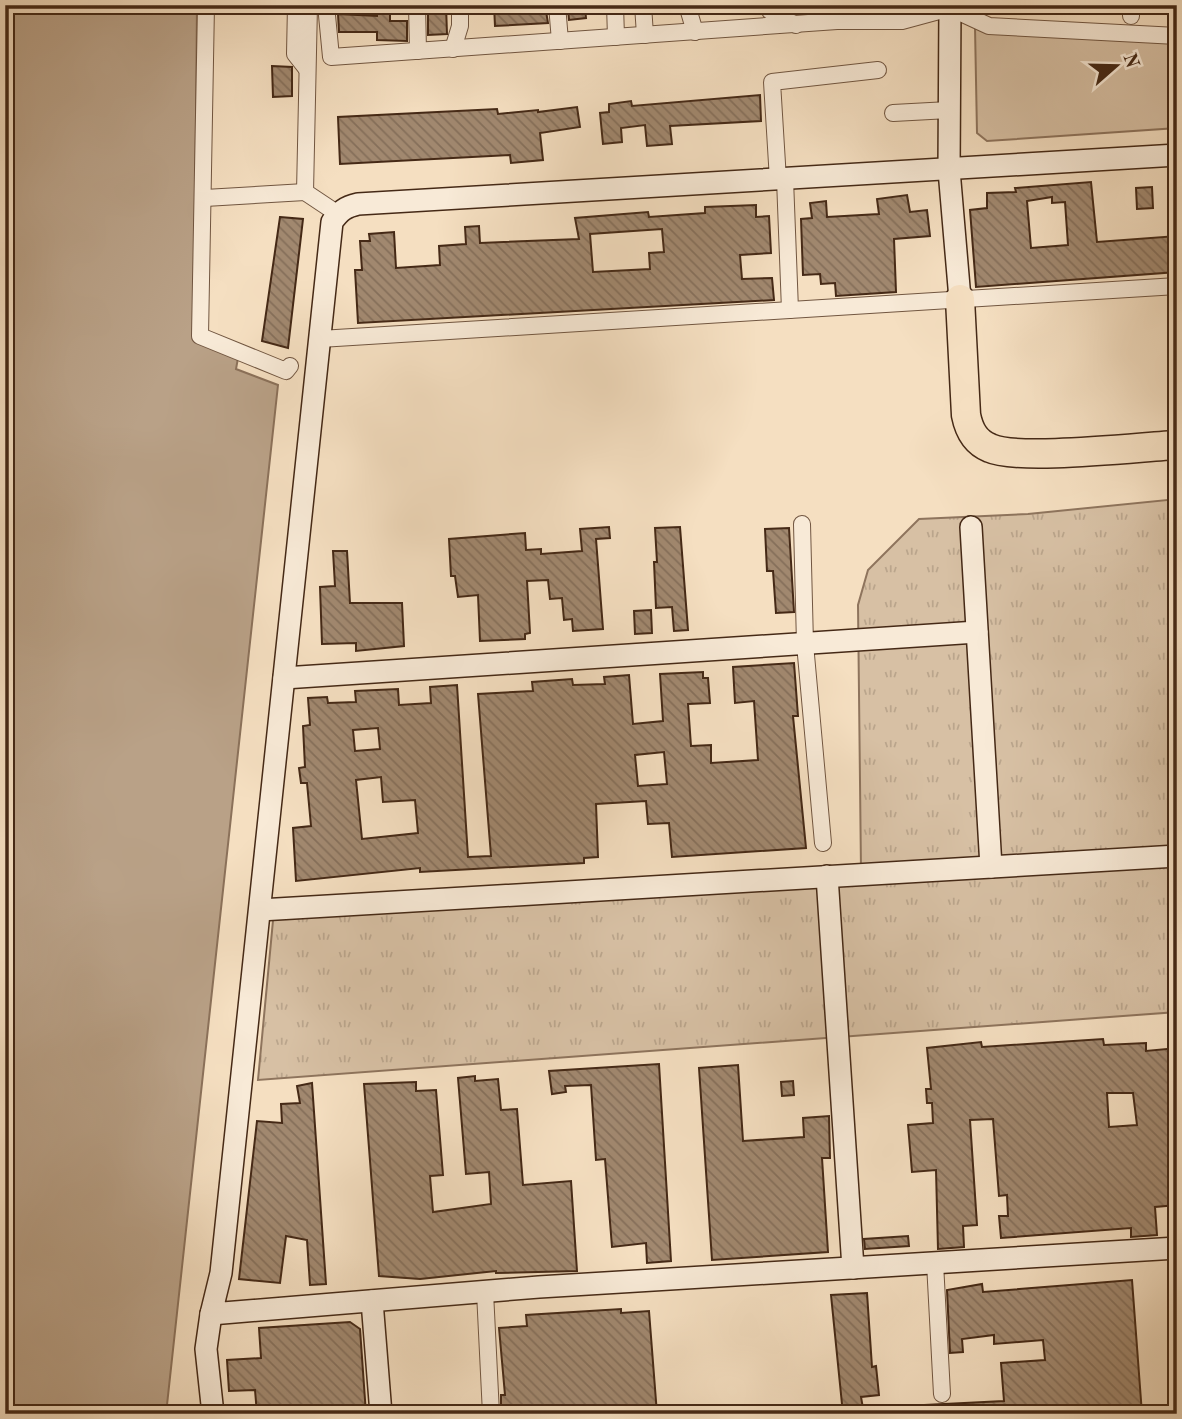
<svg xmlns="http://www.w3.org/2000/svg" width="1182" height="1419" font-family="'Old Standard TT',serif">
<defs>
<pattern id="grass-tufts" width="24" height="20" patternUnits="userSpaceOnUse" patternTransform="scale(1.75)"><rect width="24" height="20" fill="#d7c0a4"/><path d="M3 7l-1-3M5 7V3M7 7l1-3M15 17l-1-3M17 17v-4M19 17l1-3" fill="none" stroke="#baa58c"/></pattern>
<pattern id="building-back-hatch" width="6" height="6" patternUnits="userSpaceOnUse" patternTransform="scale(1.75)"><rect width="6" height="6" fill="#a1886f"/><path d="M-1 5l2 2M0 0l6 6M5-1l2 2" fill="none" stroke="#856f5a"/></pattern>
</defs>
<rect width="100%" height="100%" fill="#f5dfc1"/>
<filter id="stains"><feTurbulence type="fractalNoise" baseFrequency=".00286" numOctaves="4"/><feColorMatrix values="0 0 0 0 .2 0 0 0 0 .09 0 0 0 0 .02 0 0 0 .5 -.17"/></filter>
<radialGradient id="worn" r=".72"><stop offset=".6" stop-color="#630" stop-opacity="0"/><stop offset="1" stop-color="#630" stop-opacity=".3"/></radialGradient>
<path fill="url(#grass-tufts)" stroke="#8e745d" stroke-width="2" d="M1177,499V1012L258,1080L274,910L861,870L858,605L868,570L919,519L1028,514Z"/>
<path fill="#d7c0a4" stroke="#8e745d" stroke-width="2" d="M975,27L1177,40V128L987,141L977,133Z"/>
<path fill="#b9a187" stroke="#8b715a" stroke-width="2" d="M5,5H197L194,339L238,358L236,369L278,385L166,1414H5Z"/>
<g fill="url(#building-back-hatch)" stroke="#452916" stroke-width="2" fill-rule="evenodd">
<path d="M428,5H446L447,34L428,35Z"/>
<path d="M494,5H545L548,23L495,26Z"/>
<path d="M585,8L586,18L569,20L568,9Z"/>
<path d="M377,12H390V21H407V41L377,40V32H339L338,14L377,16Z"/>
<path d="M272,66L292,67V96L273,97Z"/>
<path d="M760,95L761,121L670,126L672,144L647,146L645,125L621,128L622,142L603,144L600,113L609,112V104L631,101L632,106Z"/>
<path d="M577,107L580,127L540,133L543,160L511,163L510,155L340,164L338,117L497,109L498,114L538,110V112Z"/>
<path d="M1091,182L1097,242L1177,236V272L976,287L970,210L987,208V193L1016,192L1015,188ZM1052,197V203L1065,202L1068,245L1031,248L1027,201Z"/>
<path d="M1152,187L1153,208L1137,209L1136,188Z"/>
<path d="M907,195L910,212L927,210L930,236L894,239L896,292L836,296L835,283L821,284L820,274L803,275L801,219L812,218L810,203L826,201L827,217L879,214L877,199Z"/>
<path d="M756,205V217L769,216L771,253L740,255L742,279L772,278L774,300L358,323L355,270H362L360,241H370L369,234L394,232L396,268L440,265L439,246L466,244L465,227L479,226L480,243L579,239L575,218L648,212L649,217L705,213V207ZM662,229L664,252L649,253L650,269L593,272L590,234Z"/>
<path d="M280,217L303,219L288,348L262,341Z"/>
<path d="M609,527L610,538L596,539L603,629L573,631L572,619L564,620L562,598L550,599L548,580L527,581L530,633L525,634V639L480,641L478,595L458,597L455,576H451L449,539L525,533L526,550L541,549V554L582,551L580,529Z"/>
<path d="M680,527L688,630L674,631L672,607L656,608L654,562H657L655,528Z"/>
<path d="M789,528L794,612L776,613L773,571H767L765,529Z"/>
<path d="M333,551H347L350,603H402L404,646L356,651V643L322,644L320,587L335,586Z"/>
<path d="M651,610L652,633L635,634L634,611Z"/>
<path d="M794,663L798,716H793L806,848L672,857L669,823L648,824L646,801L596,804L598,857L584,858V863L420,872V868L296,881L293,828L311,826L307,783H301L299,768L305,767L303,726L310,725L308,698L327,697L328,703L356,702L355,691L398,689L399,705L431,703L430,687L457,685L468,857L491,856L478,694L533,691L532,682L572,679L573,685L605,684L604,677L629,675L633,724L663,721L660,674L703,672V678H708L710,703L688,704L691,746L711,745V763L758,760L754,701L735,703L733,667ZM378,728L380,749L355,751L353,730ZM664,752L667,784L638,786L635,755ZM381,777L383,802L415,800L418,833L362,839L356,780Z"/>
<path d="M1103,1039L1104,1045L1146,1043V1051L1177,1048V1205L1155,1207L1157,1235L1131,1237V1228L1001,1238L999,1216H1008L1007,1195L999,1196L993,1119L970,1120L977,1225L963,1226L964,1247L938,1249L936,1170L912,1172L908,1125L933,1123L932,1103H927L926,1089H931L927,1048L981,1042L982,1047ZM1107,1093H1133L1137,1125L1109,1127Z"/>
<path d="M659,1064L671,1261L647,1263L646,1243L612,1247L605,1159L596,1160L591,1085L565,1086L566,1092L552,1094L549,1071Z"/>
<path d="M738,1065L743,1141L804,1137L803,1118L829,1116L830,1158H822L828,1252L712,1260L699,1068Z"/>
<path d="M475,1076V1081L498,1079L501,1110L517,1109L523,1185L571,1181L577,1271L496,1273V1271L420,1279L379,1276L364,1084L416,1082V1091L436,1090L443,1175L430,1176L433,1212L491,1204L489,1172L466,1174L458,1078Z"/>
<path d="M793,1081L794,1095L782,1096L781,1082Z"/>
<path d="M312,1083L326,1284L310,1285L307,1240L286,1236L280,1283L239,1279L257,1121L282,1123L281,1104L300,1103L297,1086Z"/>
<path d="M908,1236L909,1246L865,1249L864,1239Z"/>
<path d="M1132,1280L1142,1414H925V1405L1004,1401L1001,1363L1045,1360L1043,1340L994,1344V1335L962,1339L963,1352L950,1353L947,1290L982,1284L983,1292Z"/>
<path d="M867,1293L872,1367L876,1366L879,1395L861,1397L864,1414H843L831,1295Z"/>
<path d="M621,1309V1313L649,1311L657,1414H501V1395H505L499,1328L527,1326L526,1315Z"/>
<path d="M350,1322L360,1329L366,1414H323L322,1409L257,1414L255,1390L229,1391L227,1360L261,1358L259,1328Z"/>
</g>
<g fill="none" stroke-linecap="round" stroke-linejoin="round">
<g stroke="#715641" stroke-width="18">
<g id="street">
<path d="M206,5L200,336L286,371L290,366"/>
<path d="M296,5L295,54L306,68"/>
<path d="M309,5L305,192L338,214"/>
<path d="M326,5L331,57L837,21H902L950,8L989,26L1177,36"/>
<path d="M417,5L418,51"/>
<path d="M557,5L560,41"/>
<path d="M615,5L616,37"/>
<path d="M643,5L645,35"/>
<path d="M687,5L695,32"/>
<path d="M770,11L796,25"/>
<path d="M1131,16V5"/>
<path d="M453,49L460,26V5"/>
<path d="M893,113L949,110"/>
<path d="M785,179L790,310"/>
<path d="M778,180L772,82L878,70"/>
<path d="M205,198L305,192"/>
<path d="M320,339L1177,286"/>
<path d="M802,524L805,644L823,843"/>
<path d="M935,1263L942,1394"/>
<path d="M485,1292L491,1414"/>
</g>
</g>
<g stroke="#452916" stroke-width="24">
<g id="secondary">
<path d="M950,5L949,170L960,299"/>
<path d="M1177,155L358,204C345,207 340,211 332,222L221,1273L211,1314L539,1287L1177,1248"/>
<path d="M971,527L991,867"/>
<path d="M284,678L977,632"/>
<path d="M827,876L853,1268"/>
<path d="M260,910L1177,856"/>
<path d="M372,1301L381,1414"/>
<path d="M211,1314L206,1349L213,1414"/>
</g>
</g>
<g stroke="#452916" stroke-width="31">
<path id="highway" d="M960,299L966,415C969,430 975,442 990,448C1018,461 1139,447 1177,445"/>
</g>
<use href="#street" stroke="#f8ead7" stroke-width="16"/>
<use href="#secondary" stroke="#f8ead7" stroke-width="21"/>
<use href="#highway" stroke="#f5dfc1" stroke-width="28"/>
</g>
<rect width="1182" height="1419" fill="none" stroke="#f5dfc1" stroke-width="28"/>
<rect x="7" y="7" width="1168" height="1405" fill="none" stroke="#452916" stroke-width="3.5"/>
<rect x="14" y="14" width="1154" height="1391" fill="none" stroke="#452916" stroke-width="2"/>
<g transform="translate(1116 66) rotate(70)" stroke="#f8ead7" stroke-width="5" paint-order="stroke">
<path d="M0-5L12 26L0 18L-12 26Z" fill="#452916"/>
<text y="-10" font-size="19" font-weight="bold" text-anchor="middle" fill="#452916">N</text>
</g>
<rect width="100%" height="100%" filter="url(#stains)"/>
<rect width="100%" height="100%" fill="url(#worn)"/>
</svg>
